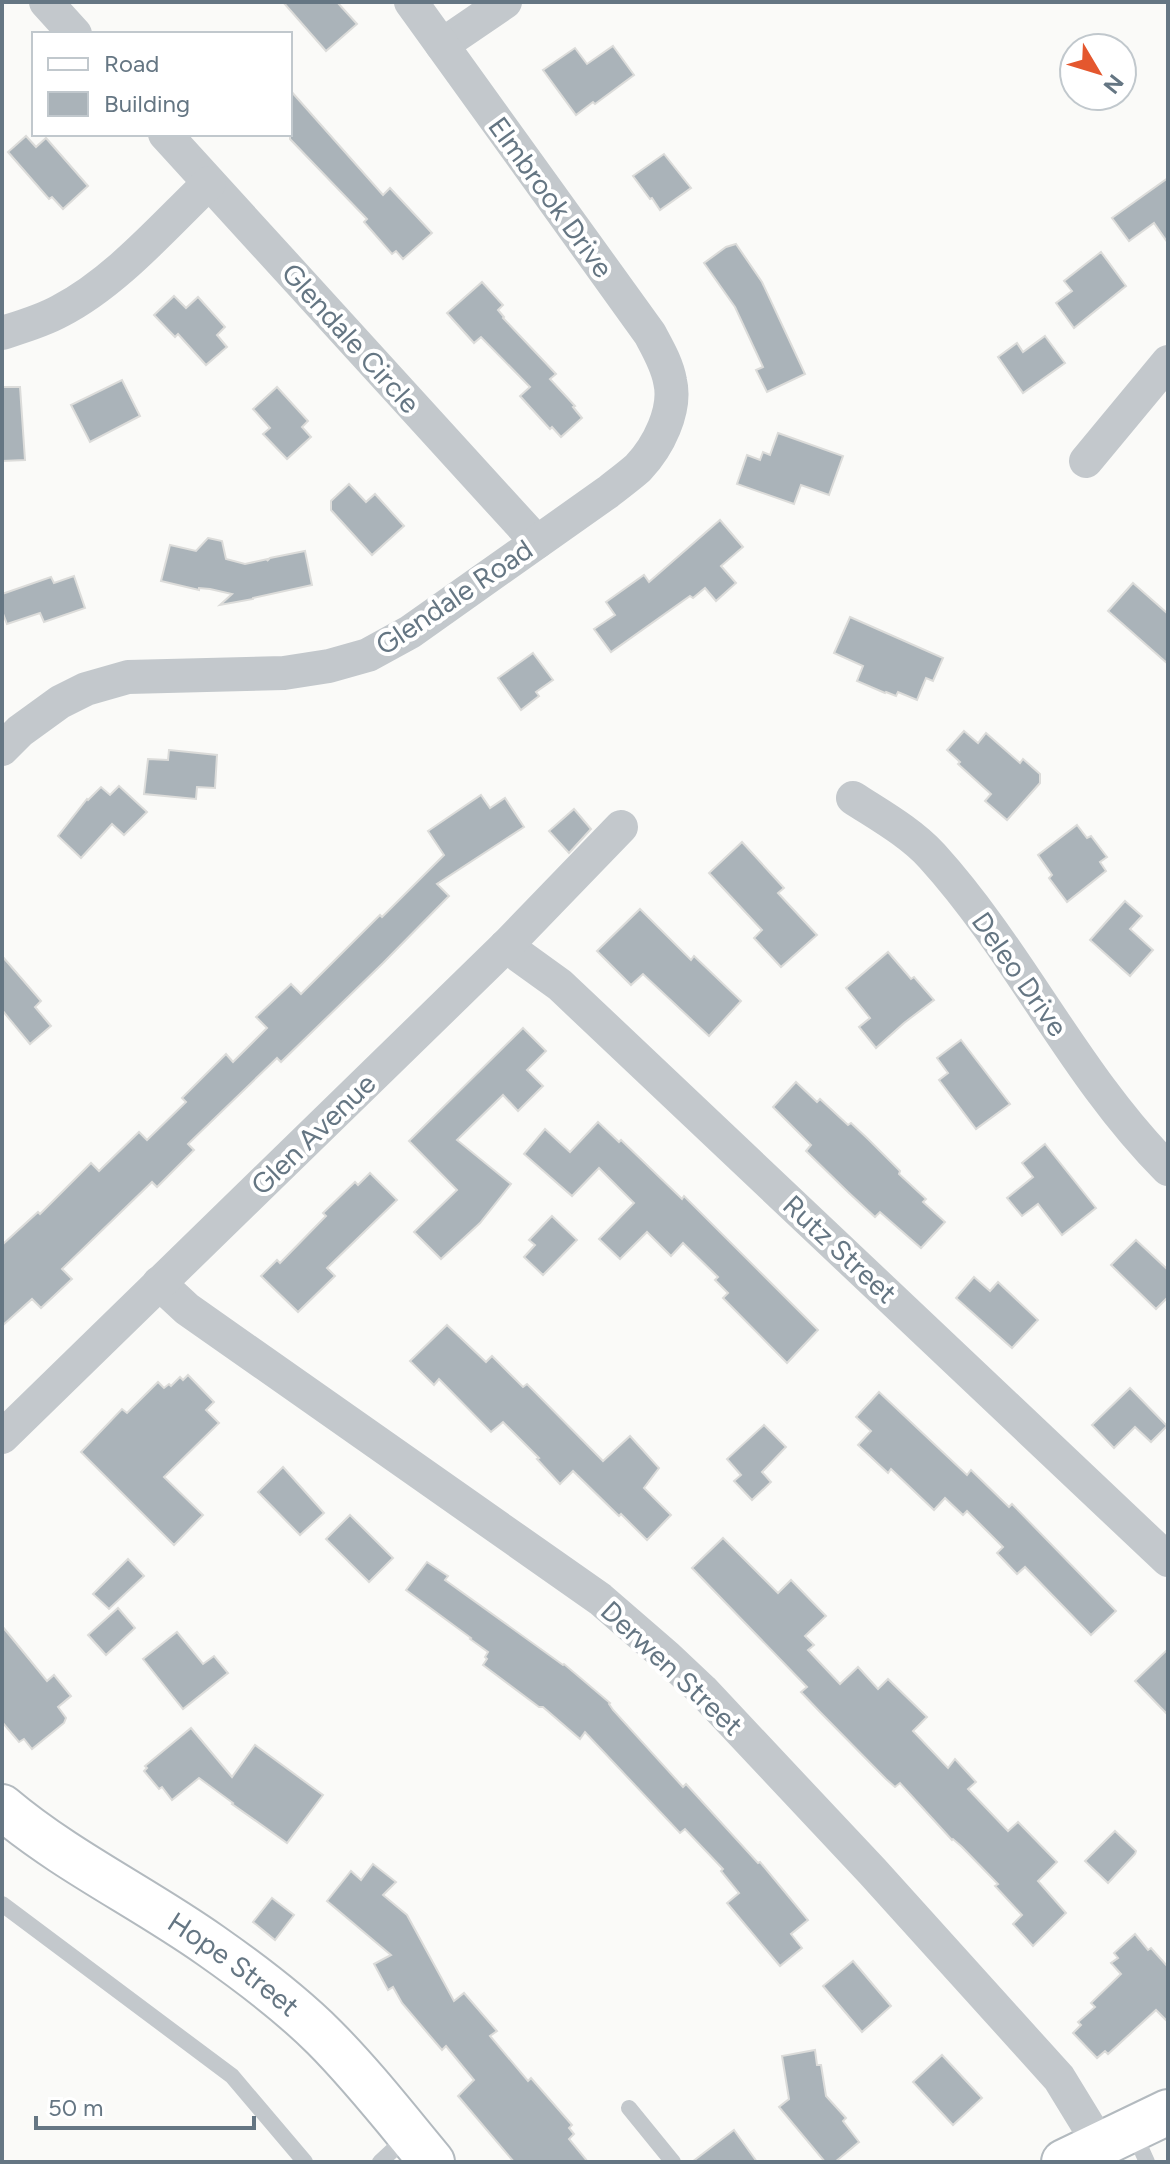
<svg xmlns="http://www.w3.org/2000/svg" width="1170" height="2164" font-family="Figtree,sans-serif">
<rect width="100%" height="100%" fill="#fafaf8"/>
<g fill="#aab3b9" stroke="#dcdcda" stroke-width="2">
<path d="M283,2H337L357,24L326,51Z"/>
<path d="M613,46L634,75L595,104L593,102L576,115L543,70L575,48L587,64Z"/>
<path d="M290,90L383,195L390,188L432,233L403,259L396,251L392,254L364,222L367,219L290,139Z"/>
<path d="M26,136L36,147L46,138L88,186L63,209L52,197L49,199L8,152Z"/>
<path d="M664,154L691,188L660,210L652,198L650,199L633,176Z"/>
<path d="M1168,178V243L1154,223L1129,241L1112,218Z"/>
<path d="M736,244L762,282L805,374L767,392L756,370L763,367L735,307L704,263L726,247Z"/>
<path d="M1101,252L1126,286L1074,328L1056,303L1072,291L1064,281Z"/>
<path d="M482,282L503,305L498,310L504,317L503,318L556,374L550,379L575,406L573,407L582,418L561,437L552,427L550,429L520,396L530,387L481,337L474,343L447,313Z"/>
<path d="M174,296L186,308L198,297L225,327L217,335L227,347L206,365L178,334L175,337L154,315Z"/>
<path d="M1045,336L1065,363L1023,393L998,357L1017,343L1023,352Z"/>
<path d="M122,380L140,416L90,442L71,405Z"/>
<path d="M2,387H20L25,460L2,461Z"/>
<path d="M277,387L308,421L302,427L311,437L287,459L263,434L270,428L253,409Z"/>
<path d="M778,433L843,456L829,495L801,485L794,504L737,484L747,455L760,460L763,452L770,455Z"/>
<path d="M349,484L366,502L375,494L404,526L372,555L331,510V501Z"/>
<path d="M720,520L743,547L721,566L736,583L716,601L705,588L693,598L690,596L611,652L594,629L615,615L606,602L644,575L649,582Z"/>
<path d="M208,538L222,541L226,559L245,564L268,559L267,561L270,558L305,551L312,585L253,598V599L220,605L232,594L210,589L199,588V590L161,581L170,545L196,551Z"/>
<path d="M74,576L85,608L44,622L40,613L7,624L2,611V594L51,577L54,583Z"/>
<path d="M1133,583L1168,614V664L1108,611Z"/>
<path d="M850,617L943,658L933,681L926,678L917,700L898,692L896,696L886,692L885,693L857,681L863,666L834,653Z"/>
<path d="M533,653L553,680L536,692L539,696L521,710L498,678Z"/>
<path d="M964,731L978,743L986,733L1020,763L1023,759L1040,774V783L1007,820L985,801L991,794L958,764L960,762L947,750Z"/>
<path d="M169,750L217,755L215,788L197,787L196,799L144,794L148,759L168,760Z"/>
<path d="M119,786L147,812L124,835L112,824L81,858L58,836L87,799L88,800L101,787L110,795Z"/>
<path d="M481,795L490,808L505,798L524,827L437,884L449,896L383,963L281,1062L277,1058L188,1144L194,1150L157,1187L152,1182L62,1269L72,1279L41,1308L32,1299L2,1326V1245L38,1212L40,1214L91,1163L99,1171L139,1132L147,1140L186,1102L182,1098L226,1054L233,1062L267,1028L256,1017L291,984L301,994L380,915L382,917L444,855L428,831Z"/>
<path d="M574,809L591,829L569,853L549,831Z"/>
<path d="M1077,825L1087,838L1091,836L1107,857L1100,862L1106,871L1067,902L1049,878L1052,875L1038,855Z"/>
<path d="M742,842L784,888L778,893L817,935L781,967L754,938L762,930L709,873Z"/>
<path d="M1125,901L1142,916L1130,929L1153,950L1130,976L1090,940Z"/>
<path d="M640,909L691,960L694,956L741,1001L709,1036L643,974L631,985L597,951Z"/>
<path d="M888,952L911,979L914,977L934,1000L904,1023L876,1048L859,1027L870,1018L846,988Z"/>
<path d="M2,956L41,1001L35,1007L51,1026L30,1044L2,1010Z"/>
<path d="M523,1028L546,1051L527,1070L543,1086L518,1111L503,1095L457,1140L511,1184L480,1223L441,1259L414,1232L457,1190L409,1141Z"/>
<path d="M961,1040L1010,1104L976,1129L939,1080L948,1073L937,1058Z"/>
<path d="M796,1082L817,1102L820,1099L848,1125L851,1123L868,1139L900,1171L899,1174L926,1199L923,1202L945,1222L921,1248L880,1212L875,1217L848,1192L806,1151L811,1145L773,1107Z"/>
<path d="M598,1122L619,1142L621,1140L682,1199L684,1196L818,1330L787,1363L723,1298L728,1293L715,1280L718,1277L683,1243L671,1256L647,1232L620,1259L599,1239L634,1203L599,1168L572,1196L524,1154L545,1129L570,1152Z"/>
<path d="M1045,1144L1096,1208L1062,1235L1038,1204L1022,1216L1007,1198L1033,1177L1022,1163Z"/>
<path d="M370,1173L397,1200L327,1268L335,1276L298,1312L261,1276L277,1260L280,1263L326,1216L323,1213L355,1182L358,1185Z"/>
<path d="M552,1216L577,1240L543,1275L524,1257L535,1245L529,1240Z"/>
<path d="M1136,1240L1168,1270V1297L1156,1309L1111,1265Z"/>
<path d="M974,1277L990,1291L998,1282L1038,1320L1012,1348L956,1298Z"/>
<path d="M447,1325L486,1362L492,1356L523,1387L527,1384L603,1461L630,1436L659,1468L644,1488L671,1515L647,1540L621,1514L619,1516L573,1471L560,1484L537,1459L539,1458L503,1422L491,1432L439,1379L434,1385L410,1361Z"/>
<path d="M188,1375L214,1402L206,1410L219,1423L164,1477L203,1515L174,1545L81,1452L122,1409L127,1413L158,1382L164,1388L169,1384L171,1386L180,1377L183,1380Z"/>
<path d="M1130,1388L1167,1426L1151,1442L1135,1427L1114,1448L1092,1425Z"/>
<path d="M879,1392L967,1475L971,1470L1009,1507L1012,1504L1116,1611L1091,1635L1025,1567L1017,1574L997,1553L1003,1547L967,1511L963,1515L945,1498L934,1510L891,1469L888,1473L858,1445L871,1431L856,1417Z"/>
<path d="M764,1425L786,1447L762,1472L771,1482L752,1500L734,1481L741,1475L727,1459Z"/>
<path d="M283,1467L324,1513L300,1535L258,1492Z"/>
<path d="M350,1515L393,1558L369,1582L326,1539Z"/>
<path d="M723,1538L778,1593L791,1580L826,1616L805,1636L814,1645L808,1650L840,1684L858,1667L878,1689L888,1679L927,1717L913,1731L948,1768L955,1759L976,1782L968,1789L1008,1831L1018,1822L1057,1862L1038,1881L1066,1913L1033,1946L1013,1924L1022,1915L995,1886L998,1884L962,1847L953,1839L952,1840L900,1783L895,1787L886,1779L821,1713L801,1692L807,1687L692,1568Z"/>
<path d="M128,1559L144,1576L109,1609L93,1594Z"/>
<path d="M427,1562L448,1576L445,1580L563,1665L564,1664L610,1703L609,1704L613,1710L683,1787L686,1784L758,1863L760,1862L808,1920L791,1934L802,1948L780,1966L727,1903L739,1893L721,1871L723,1869L685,1829L680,1833L585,1732L580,1739L543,1707H539L483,1665L487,1659L485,1657L488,1652L470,1639L471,1638L406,1590Z"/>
<path d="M118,1608L135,1628L106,1655L88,1635Z"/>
<path d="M2,1626L47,1681L54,1675L71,1696L58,1707L66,1718L64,1723L32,1749L24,1739L19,1742L2,1722Z"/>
<path d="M177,1632L203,1664L214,1656L228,1673L183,1709L143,1659Z"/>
<path d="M1168,1649V1715L1135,1681Z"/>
<path d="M191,1728L232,1777L255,1745L323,1795L287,1843L232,1804L233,1803L199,1778L172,1800L162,1787L159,1789L144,1771L147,1768L145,1766Z"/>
<path d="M1115,1831L1136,1851L1135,1854L1108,1883L1085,1861Z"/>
<path d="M373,1864L396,1882L383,1895L407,1915L454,2001L464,1993L497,2031L490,2036L528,2081L531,2078L572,2125L569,2128L574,2134L569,2139L588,2162H514L458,2096L474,2080L446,2046L442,2050L402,2003L393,1987L388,1990L374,1964L391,1955L327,1901L351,1871L361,1880Z"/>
<path d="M272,1898L294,1915L275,1940L253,1922Z"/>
<path d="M1135,1934L1148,1950L1151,1948L1168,1967V2022L1156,2010L1108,2054L1105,2051L1097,2058L1073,2033L1081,2025L1078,2022L1095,2007L1091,2003L1121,1974L1111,1963L1118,1958L1114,1953Z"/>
<path d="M853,1961L891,2006L862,2032L823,1986Z"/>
<path d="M815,2050L817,2065H821L826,2096L846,2118L843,2121L859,2142L835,2162H825L779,2107L789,2099L782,2056Z"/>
<path d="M942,2055L982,2098L953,2125L913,2082Z"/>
<path d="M734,2130L757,2162H692Z"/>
</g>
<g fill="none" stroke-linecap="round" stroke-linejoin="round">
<g stroke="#b3babf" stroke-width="48">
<g id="secondary">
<path id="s1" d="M2,1807C66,1861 142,1897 210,1945C250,1973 290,2003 324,2037C363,2076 397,2120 432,2162"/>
<path d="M1064,2162L1168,2112"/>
</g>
</g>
<g stroke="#c3c8cc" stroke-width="16">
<path d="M2,1904L232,2076L305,2162"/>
<path d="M629,2108L673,2162"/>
<path d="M1133,2131L1147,2162"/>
<path d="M380,2162L408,2136"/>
</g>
<g stroke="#c3c8cc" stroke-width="34">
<path d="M46,2L75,34"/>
<path d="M442,45L505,2"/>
<path d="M165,134L537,542"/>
<path d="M2,333C21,327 42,321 60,311C116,282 164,226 209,183"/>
<path d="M1086,461L1168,362"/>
<path d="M2,749L20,731L60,702L86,689L128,677L284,673L329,666L368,655L410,632L608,492C618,484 629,476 638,468C658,447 677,410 670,381C667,364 658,349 650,334L411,2"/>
<path d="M853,798C879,815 910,832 932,856C1020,953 1075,1076 1168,1169"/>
<path d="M506,946L560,985L1168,1560"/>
<path d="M159,1283L187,1309L600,1599L667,1657L702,1690L872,1871L1059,2078L1100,2145"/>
<path d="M2,1437L506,946L621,827"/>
</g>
<use href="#secondary" stroke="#fff" stroke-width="44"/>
</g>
<g text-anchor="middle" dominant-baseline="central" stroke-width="8" stroke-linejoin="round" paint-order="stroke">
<g font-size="28" fill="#657683" stroke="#fff">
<text transform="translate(551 197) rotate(54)">Elmbrook Drive</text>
<text transform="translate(351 338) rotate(48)">Glendale Circle</text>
<text transform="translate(454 597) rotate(-34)">Glendale Road</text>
<text transform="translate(1020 974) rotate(55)">Deleo Drive</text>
<text transform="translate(313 1134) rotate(-44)">Glen Avenue</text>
<text transform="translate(840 1249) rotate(43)">Rutz Street</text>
<text transform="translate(672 1668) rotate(43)">Derwen Street</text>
<text stroke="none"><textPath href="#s1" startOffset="280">Hope Street</textPath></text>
</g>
</g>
<rect width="1170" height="2164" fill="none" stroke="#657683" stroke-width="8"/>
<rect x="32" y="32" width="260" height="104" fill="#ffffff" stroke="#c1c8cd" stroke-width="2"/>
<rect x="48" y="58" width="40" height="12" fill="#ffffff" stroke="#c1c8cd" stroke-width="2"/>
<text x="104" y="72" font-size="24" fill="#657683">Road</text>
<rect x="48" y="92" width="40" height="24" fill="#aab3b9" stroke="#c1c8cd" stroke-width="2"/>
<text x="104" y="112" font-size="24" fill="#657683">Building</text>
<g transform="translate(1098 72) rotate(128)"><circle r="38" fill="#ffffff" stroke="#c1c8cd" stroke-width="2"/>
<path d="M0-6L14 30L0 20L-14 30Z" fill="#e4572e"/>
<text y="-12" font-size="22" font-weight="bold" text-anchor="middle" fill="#657683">N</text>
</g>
<path d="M36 2116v12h218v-12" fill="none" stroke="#657683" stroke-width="4"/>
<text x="48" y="2116" font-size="24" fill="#657683" stroke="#ffffff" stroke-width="6" paint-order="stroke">50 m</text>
</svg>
